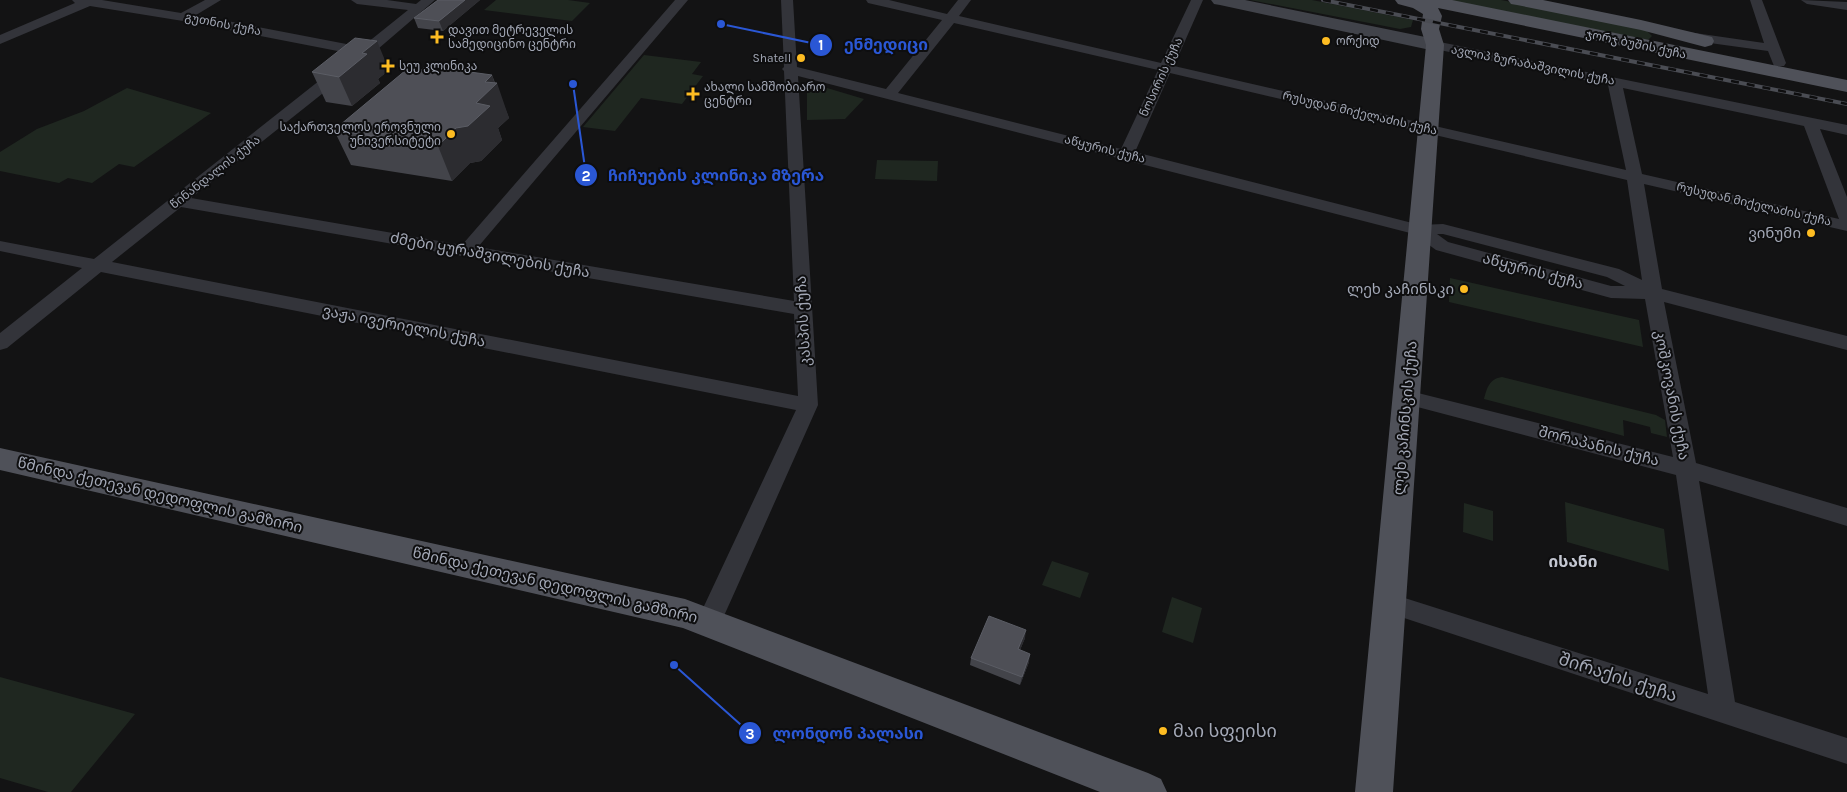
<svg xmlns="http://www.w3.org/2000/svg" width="1847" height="792" font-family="Karla,'Noto Sans Georgian',sans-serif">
<rect width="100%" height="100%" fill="#131314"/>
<g fill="#1f2720">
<path d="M496,0H568L590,3L572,21L484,10Z"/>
<path d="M1250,0H1312L1413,20L1411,27L1400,29Z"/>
<path d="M1446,0H1501L1631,25L1646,30L1652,36L1648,40Z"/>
<path d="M644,55L701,62L692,74L703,76L682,104L641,98L615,131L583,127Z"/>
<path d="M127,88L211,113L134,167L119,164L92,183L68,178L59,183L0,171V152L37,129L84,111Z"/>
<path d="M827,88L864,99L845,119L807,120V93Z"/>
<path d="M877,160L938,161L937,181L875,179Z"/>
<path d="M1450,278L1639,320L1643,347L1449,302Z"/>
<path d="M1502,377L1656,415L1665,420L1667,437L1651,433L1650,427L1623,420L1624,436L1484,399C1487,388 1489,379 1502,377Z"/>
<path d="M1565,502L1664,529L1669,571L1567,542Z"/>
<path d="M1464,503L1493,511V541L1463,532Z"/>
<path d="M1052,561L1089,573L1080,598L1042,585Z"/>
<path d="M1172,597L1202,608L1193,643L1162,632Z"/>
<path d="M0,677L135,714L71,792H48L0,778Z"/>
</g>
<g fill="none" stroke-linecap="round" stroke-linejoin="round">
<g fill="#33343a" fill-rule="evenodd">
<path d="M72,0H102L181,13L205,0H221L196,15L362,47L408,10L357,4L351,0H387L416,4L421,0H435L371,55L191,198L462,245L675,0H688L478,247L794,301L784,71L782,69L784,67L781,0H793L797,67L886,89L942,20L868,3L866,0H889L947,14L958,0H971L959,16L1161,63L1191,0H1203L1174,66L1626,170L1608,85L1435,49L1428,45L1435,41L1847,125V135L1820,129L1847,197V231L1644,184L1662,289L1847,336V350L1664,302L1696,463L1847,508V526L1699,481L1735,702L1847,738V764L1389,613L1381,610L1377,603L1381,596L1389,593L1708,694L1676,475L1406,404L1399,402L1396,397L1399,392L1406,390L1673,457L1645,299L1611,298L1436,250L1414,234L798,76L818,405L732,598L718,629L709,632L700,629L697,621L796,410L101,272L7,348L0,350V333L82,268L0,251V241L94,259L353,54L183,21L90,6L0,44V35L75,3ZM954,23L1158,70L1121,149L898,93ZM1170,73L1627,180L1642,280L1619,269L1443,224L1420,225L1135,152ZM1623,88L1804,126L1839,219L1642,174ZM181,207L794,314L798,396L112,262ZM1437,234H1443L1607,277L1625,286H1611L1448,242Z"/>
<path d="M1750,0H1762L1786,63L1784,66H1774L1768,51L1688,40L1681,36L1688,32L1764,43Z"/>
<path d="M1801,0L1847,2V10L1807,4Z"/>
</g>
<path fill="#41434a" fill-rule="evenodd" d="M1211,0H1245L1435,39L1442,41L1444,45L1442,49L1435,51L1220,5L1214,4Z"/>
<g fill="#4f5159" fill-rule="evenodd">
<path d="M1395,0H1452L1847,80V92L1438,8L1442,16L1439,29L1444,45L1393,792H1355L1426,45L1421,29L1423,14L1413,8L1398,4Z"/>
<path d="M1508,0H1543L1641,20L1712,37L1714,41L1712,45L1705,47L1641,30L1517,5L1511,4Z"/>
<path d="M0,448L685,599L1148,773L1161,779L1167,792H1100L683,628L0,470Z"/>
</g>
<g stroke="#4a4c53" stroke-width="4">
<path id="rail" d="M1323,0L1847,104"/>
</g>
<use href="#rail" stroke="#0e0e0f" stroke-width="2.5" stroke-dasharray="8" stroke-linecap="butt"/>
</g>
<g fill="#43444a">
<path d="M438,0H480L443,31L418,28L414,18Z"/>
<path d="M389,70L378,79L380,83L352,106L326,102L312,72Z"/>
<path d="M419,72L492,75L509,118L498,128L502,140L481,161L470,163L452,181L351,165L334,130Z"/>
<path d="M1025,638L1020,650L1029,662L1020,685L970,665L971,658Z"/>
</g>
<g fill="#2c2c30">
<path d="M465,0H480L443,31L439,21Z"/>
<path d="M377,41L389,70L378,79L380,83L352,106L339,77L362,53Z"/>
<path d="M492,75L495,85L497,83L509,118L498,128L502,140L481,161L470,163L452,181L438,146L456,128L476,103L485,82Z"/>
<path d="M1026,630L1025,638L1017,657L1018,649Z"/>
<path d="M1030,654L1029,662L1020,685L1022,677Z"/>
</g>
<g fill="#4e4f56" stroke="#5b5d65">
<path d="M438,0H465L439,21L414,18Z"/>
<path d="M355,38L377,41L362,53L367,54L339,77L312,72Z"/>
<path d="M426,66L492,75L485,82L497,83L476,103L490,106L468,126L456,128L438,146L334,130L406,70L419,72Z"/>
<path d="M989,616L1026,630L1018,649L1030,654L1022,677L971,658Z"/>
</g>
<g fill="#fdbc22" stroke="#0e0e0f" stroke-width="2">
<path d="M434.5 29.5h5v5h5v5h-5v5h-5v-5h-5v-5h5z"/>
<circle cx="1326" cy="41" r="5"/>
<circle cx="801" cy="58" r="5"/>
<path d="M385.5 58.5h5v5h5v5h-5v5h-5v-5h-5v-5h5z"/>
<path d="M690.5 86.5h5v5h5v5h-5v5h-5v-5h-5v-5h5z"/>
<circle cx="451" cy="134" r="5"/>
<circle cx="1811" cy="233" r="5"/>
<circle cx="1464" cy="289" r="5"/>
<circle cx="1163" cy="731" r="5"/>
</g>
<g text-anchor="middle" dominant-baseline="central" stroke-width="4" stroke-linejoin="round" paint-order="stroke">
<g font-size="12" fill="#a3a8b6" stroke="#0e0e0f">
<text transform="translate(223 24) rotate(11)">გუთნის ქუჩა</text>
<text transform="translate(1636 44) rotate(12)">ჯორჯ ბუშის ქუჩა</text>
<text transform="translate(1533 65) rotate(11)">ავლიპ ზურაბაშვილის ქუჩა</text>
<text transform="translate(1161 77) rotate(-65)">ნოსირის ქუჩა</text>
<text transform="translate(1360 113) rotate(13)">რუსუდან მიქელაძის ქუჩა</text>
<text transform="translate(1105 149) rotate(14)">აწყურის ქუჩა</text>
<text transform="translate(215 172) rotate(-38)">წინანდალის ქუჩა</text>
<text transform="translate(1754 204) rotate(13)">რუსუდან მიქელაძის ქუჩა</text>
</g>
<g font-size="12" fill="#a3a8b6" stroke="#0e0e0f" text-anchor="start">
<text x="448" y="30">დავით მეტრეველის<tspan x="448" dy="14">სამედიცინო ცენტრი</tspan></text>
<text x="1336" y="41">ორქიდ</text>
<text x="791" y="58" text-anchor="end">Shatell</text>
<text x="399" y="66">სეუ კლინიკა</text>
<text x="704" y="87">ახალი სამშობიარო<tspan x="704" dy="14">ცენტრი</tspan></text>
<text x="441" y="127" text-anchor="end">საქართველოს ეროვნული<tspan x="441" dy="14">უნივერსიტეტი</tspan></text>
</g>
<g font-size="15" fill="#a3a8b6" stroke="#0e0e0f" text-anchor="end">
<text x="1801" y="233">ვინუმი</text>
<text x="1454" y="289">ლეხ კაჩინსკი</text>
</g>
<g font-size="15" fill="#a3a8b6" stroke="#0e0e0f">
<text transform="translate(490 255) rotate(10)">ძმები ყურაშვილების ქუჩა</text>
<text transform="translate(1533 271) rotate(15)">აწყურის ქუჩა</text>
<text transform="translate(803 321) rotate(-93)">კასპის ქუჩა</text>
<text transform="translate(404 326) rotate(11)">ვაჟა ივერიელის ქუჩა</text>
<text transform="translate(1672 395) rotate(79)">კოშკოვანის ქუჩა</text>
<text transform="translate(1405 418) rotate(-85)">ლეხ კაჩინსკის ქუჩა</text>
<text transform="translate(1599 446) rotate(14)">შორაპანის ქუჩა</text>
<text transform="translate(160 495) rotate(13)">წმინდა ქეთევან დედოფლის გამზირი</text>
<text transform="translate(555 585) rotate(13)">წმინდა ქეთევან დედოფლის გამზირი</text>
</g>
<g font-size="16" font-weight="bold" fill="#c4c7d2" stroke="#0e0e0f">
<text x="1573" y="561">ისანი</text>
</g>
<g font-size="18" fill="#a3a8b6" stroke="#0e0e0f">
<text transform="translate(1618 677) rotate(18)">შირაქის ქუჩა</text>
</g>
<g font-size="18" fill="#a3a8b6" stroke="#0e0e0f" text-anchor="start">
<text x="1173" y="731">მაი სფეისი</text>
</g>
</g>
<path fill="none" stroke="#2a57d5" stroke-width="2" d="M721 24L821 45M573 84L586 175M674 665L750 733"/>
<g fill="#2a57d5" stroke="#0e0e0f" stroke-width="2">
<circle cx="721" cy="24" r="5"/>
<circle cx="573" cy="84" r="5"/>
<circle cx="674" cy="665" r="5"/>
<circle cx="821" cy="45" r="12"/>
<circle cx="586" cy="175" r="12"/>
<circle cx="750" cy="733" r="12"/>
</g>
<g font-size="15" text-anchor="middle" font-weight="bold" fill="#fff">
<text x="821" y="50">1</text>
<text x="586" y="181">2</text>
<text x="750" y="739">3</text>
</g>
<g font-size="16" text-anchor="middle" font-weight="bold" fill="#2a57d5" stroke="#0e0e0f" stroke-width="4" stroke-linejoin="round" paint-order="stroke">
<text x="886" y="50">ენმედიცი</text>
<text x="716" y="181">ჩიჩუების კლინიკა მზერა</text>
<text x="848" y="739">ლონდონ პალასი</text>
</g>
</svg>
